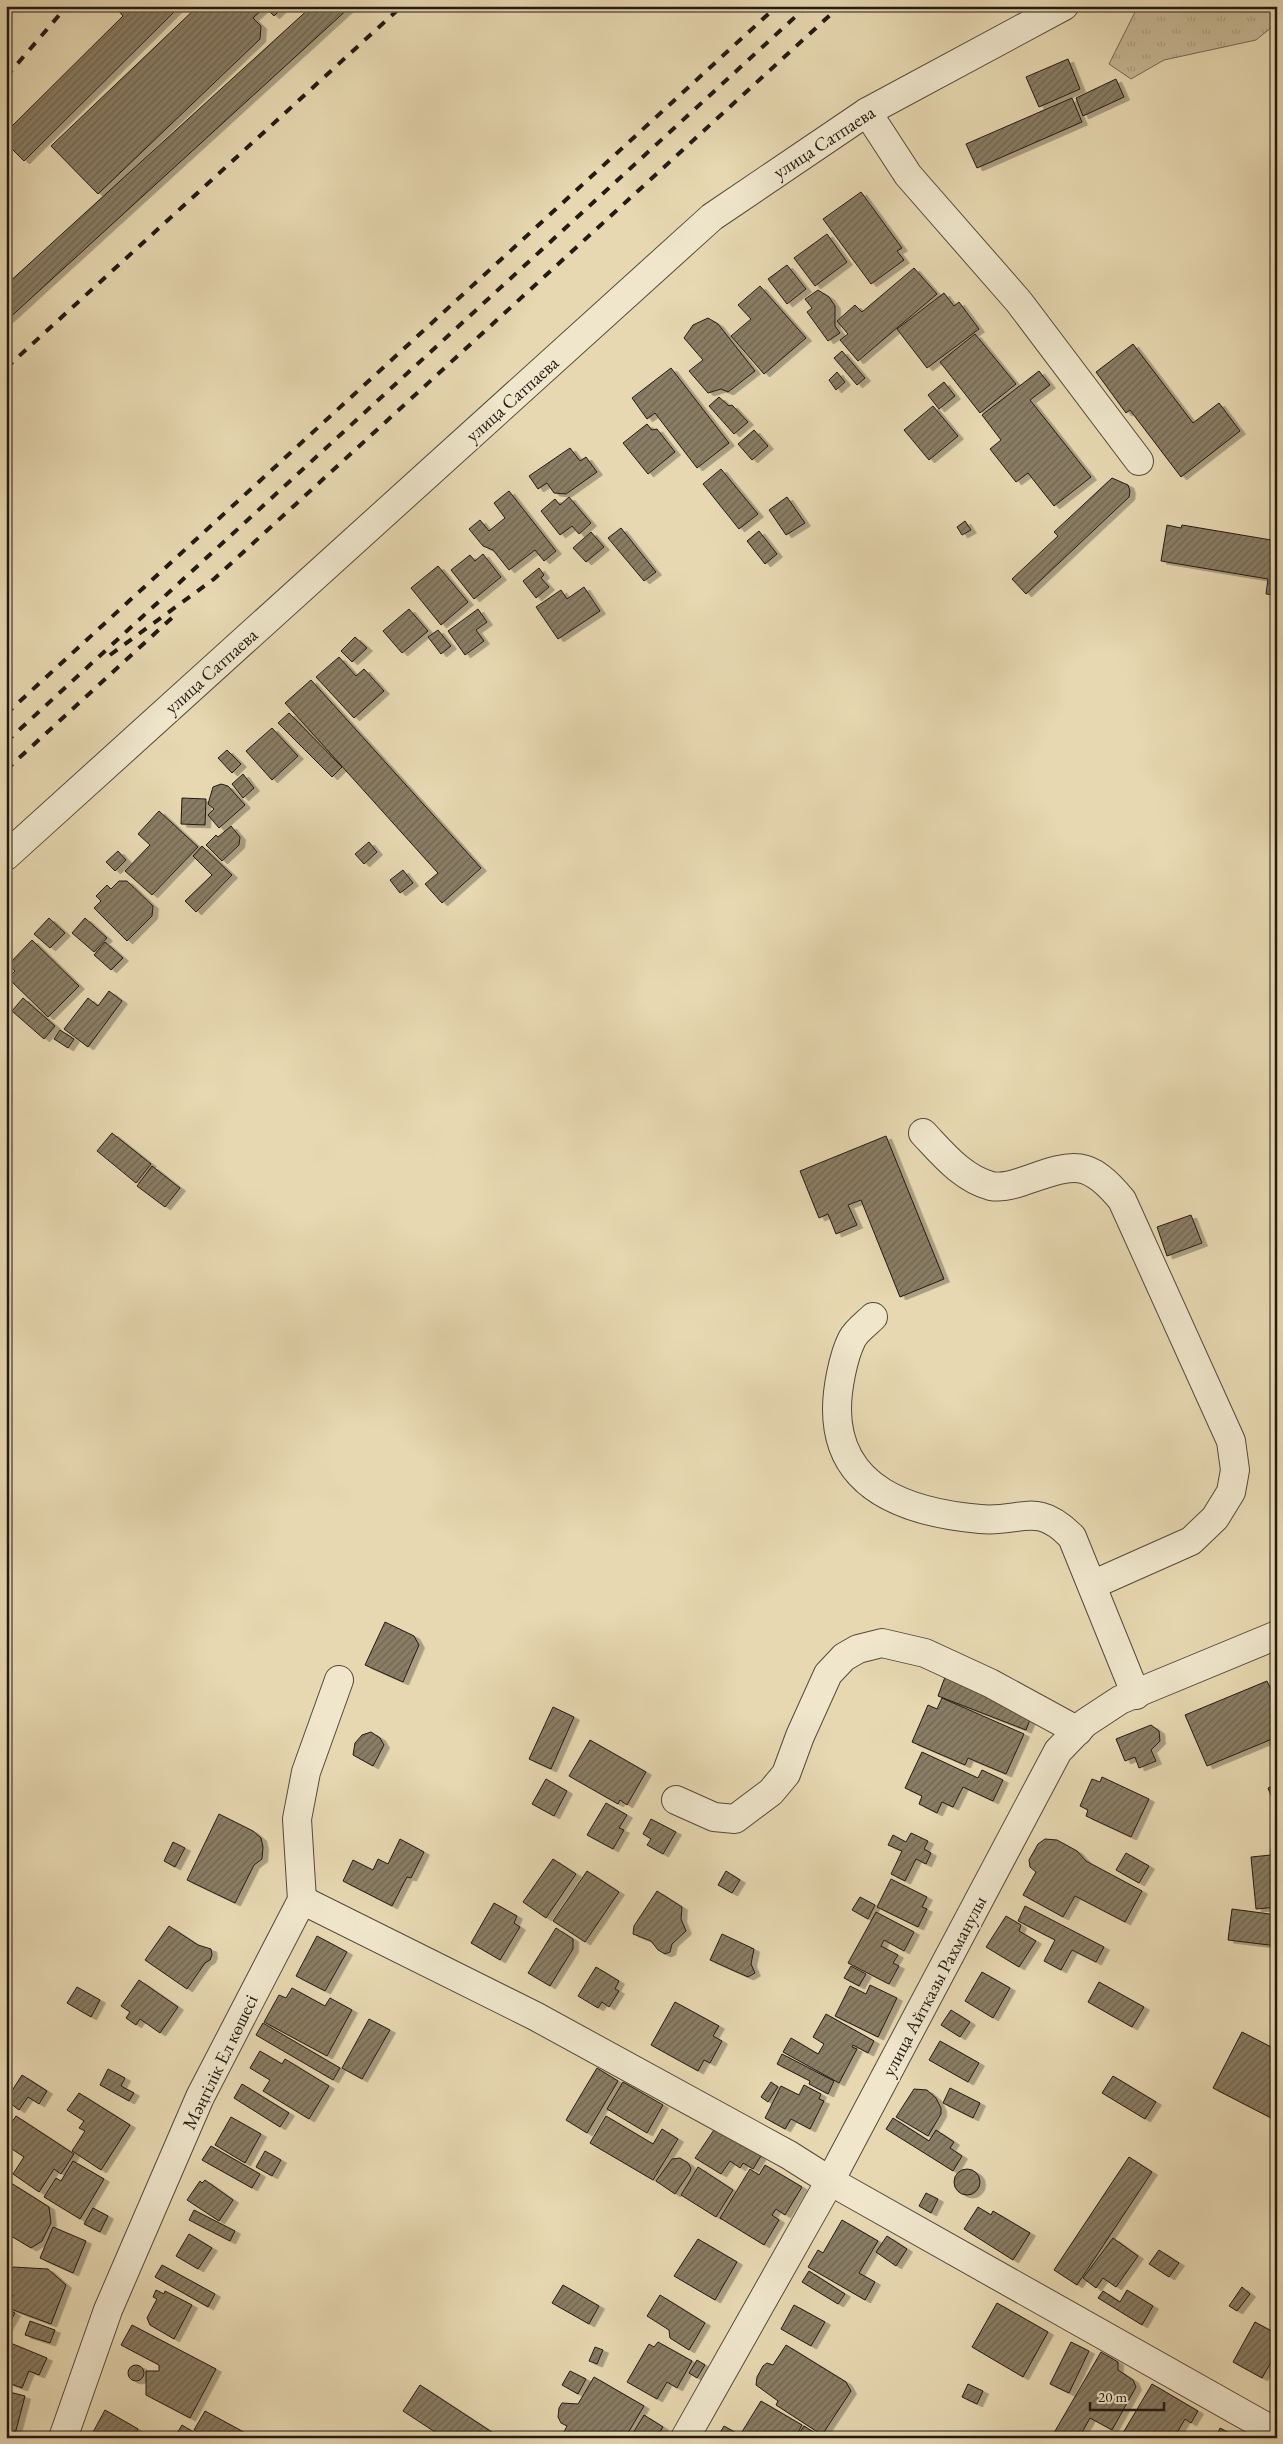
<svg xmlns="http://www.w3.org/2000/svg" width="1283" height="2444" font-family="'EB Garamond',serif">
<defs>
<pattern id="grass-tufts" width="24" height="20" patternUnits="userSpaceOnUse" patternTransform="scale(1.25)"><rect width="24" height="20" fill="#c6b896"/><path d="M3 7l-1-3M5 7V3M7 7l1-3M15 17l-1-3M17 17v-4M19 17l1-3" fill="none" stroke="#aa9e80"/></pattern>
<pattern id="building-hatch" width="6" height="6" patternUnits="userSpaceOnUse" patternTransform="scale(1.25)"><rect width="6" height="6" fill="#897d65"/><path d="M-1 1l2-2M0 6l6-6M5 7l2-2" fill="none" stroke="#706652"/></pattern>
<filter id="shadow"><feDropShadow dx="5.5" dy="3" stdDeviation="0" flood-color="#0004"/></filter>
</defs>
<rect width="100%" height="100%" fill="#e7d8b1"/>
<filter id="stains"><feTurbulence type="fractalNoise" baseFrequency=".004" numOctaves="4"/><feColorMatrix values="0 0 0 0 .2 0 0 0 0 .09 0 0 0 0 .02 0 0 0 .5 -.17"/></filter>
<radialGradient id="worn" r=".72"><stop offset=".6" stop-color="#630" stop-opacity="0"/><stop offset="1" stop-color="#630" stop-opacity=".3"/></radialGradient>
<path fill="url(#grass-tufts)" stroke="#746954" d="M1138,6H1277V23L1256,40L1164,60L1131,79L1109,64Z"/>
<g fill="url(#building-hatch)" stroke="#231a12" filter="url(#shadow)">
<path d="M120,6H180L24,161L6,143V132L123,16L117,9Z"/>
<path d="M198,6H284L274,16L265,7L253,18L261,26L260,39L98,194L51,146Z"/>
<path d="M312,6H351L6,321V285Z"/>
<path d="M1068,59L1080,89L1039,107L1026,77Z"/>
<path d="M1116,79L1124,97L1083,116L1076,98Z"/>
<path d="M1072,98L1082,122L977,168L966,144Z"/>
<path d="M861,192L902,248L897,251L904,260L871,284L823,219Z"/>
<path d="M827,234L847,262L815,286L794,258Z"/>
<path d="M787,265L806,289L787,304L768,279Z"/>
<path d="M914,268L937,294L858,361L840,340L848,334L837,321L855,305L862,312Z"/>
<path d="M760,286L806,338L764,374L731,336L751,319L738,305Z"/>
<path d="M818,290L829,297L835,306V326L840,333L828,341L807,312L812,308L805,299Z"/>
<path d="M944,293L954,306L959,302L979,329L927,368L897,329Z"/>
<path d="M708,318L718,324L755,371L728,392L721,389L708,393L689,371L703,360L684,338L693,325Z"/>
<path d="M975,334L1016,384L980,413L940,362Z"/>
<path d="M1133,344L1193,423L1219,403L1240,431L1181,477L1130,410L1126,413L1096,372Z"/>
<path d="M842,351L865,378L857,385L834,358Z"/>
<path d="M671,368L729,443L697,468L655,413L647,419L632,398Z"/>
<path d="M1039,371L1050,385L1030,400L1091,477L1054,506L1028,473L1016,482L990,449L1001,440L982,415Z"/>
<path d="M837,372L845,382L836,390L829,380Z"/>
<path d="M944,382L955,396L939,409L928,395Z"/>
<path d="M719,397L729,406L732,405L748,422L734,434L709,406Z"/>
<path d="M933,406L958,436L929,460L904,430Z"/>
<path d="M647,424L652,430L657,429L675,452L648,474L623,443Z"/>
<path d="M754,430L768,446L752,460L738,444Z"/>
<path d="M570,448L580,461L586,457L597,472L566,494L554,493L547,483L538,489L529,476Z"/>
<path d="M721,469L758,514L739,529L703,484Z"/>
<path d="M1112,478L1128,485L1130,491L1129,497L1026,594L1012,579L1058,536L1054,532Z"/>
<path d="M509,491L556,551L544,561L535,550L509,570L493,550L483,546L469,529L480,520L489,531L505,518L494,503Z"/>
<path d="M569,497L591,523L579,534L572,526L560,535L541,511L555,499L560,505Z"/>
<path d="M787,497L805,523L786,535L769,510Z"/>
<path d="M965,521L971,530L962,535L957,527Z"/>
<path d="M1167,525L1181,528L1182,525L1277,541V595L1266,594L1268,579L1161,561Z"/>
<path d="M621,528L656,572L644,581L608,538Z"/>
<path d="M759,531L777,554L765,564L747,541Z"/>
<path d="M591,532L604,547L586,562L573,548Z"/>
<path d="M483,554L501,577L474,599L451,570L470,555L475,561Z"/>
<path d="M438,566L468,602L441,625L411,588Z"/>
<path d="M539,568L544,575L541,578L549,587L536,598L523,581Z"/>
<path d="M584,587L600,611L558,639L536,607L561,590L567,599Z"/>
<path d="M409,609L428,631L402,653L383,631Z"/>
<path d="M478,609L487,622L476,630L484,641L465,655L448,631Z"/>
<path d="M438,630L451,646L441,654L428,637Z"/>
<path d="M355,637L367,648L352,662L341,651Z"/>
<path d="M339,657L356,676L364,669L384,691L354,718L316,677Z"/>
<path d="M311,680L481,868L442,903L425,884L438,873L285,703Z"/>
<path d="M289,713L342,767L332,777L278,723Z"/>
<path d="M272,728L298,756L272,780L246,751Z"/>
<path d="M227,750L241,764L232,773L218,758Z"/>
<path d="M243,774L254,788L243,798L232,784Z"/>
<path d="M221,784L228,786L245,805L219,828L208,815L214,809L208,804L213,787Z"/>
<path d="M182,798L206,799L205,825L181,824Z"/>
<path d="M159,811L198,847L152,895L125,871L150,845L138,834Z"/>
<path d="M231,826L240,837L239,845L222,861L206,845L216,835L218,837Z"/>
<path d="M369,842L377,852L364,864L355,854Z"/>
<path d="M202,846L232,875L196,912L185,901L212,875L193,856Z"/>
<path d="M118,851L126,860L115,871L106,862Z"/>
<path d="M403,870L413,883L400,893L390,880Z"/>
<path d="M119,881H127L153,906L152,916L127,941L94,908L101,901L96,896L107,885L111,889Z"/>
<path d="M49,918L65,933L50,948L34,934Z"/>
<path d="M85,918L107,938L94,952L72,933Z"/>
<path d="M32,940L79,986L48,1017L8,978L15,971L8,965Z"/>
<path d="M105,942L123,958L111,970L94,955Z"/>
<path d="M109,991L122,1001L88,1047L64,1029L88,998L98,1006Z"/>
<path d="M23,998L55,1026L44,1039L12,1011Z"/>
<path d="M60,1030L74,1039L68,1048L54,1039Z"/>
<path d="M112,1133L151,1164L136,1183L97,1151Z"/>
<path d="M886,1136L944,1279L900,1297L861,1200L848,1205L857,1225L836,1234L828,1214L819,1218L800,1171Z"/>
<path d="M152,1166L180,1188L165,1207L137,1186Z"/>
<path d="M1191,1215L1202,1243L1167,1256L1157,1227Z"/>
<path d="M385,1622L414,1636L419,1645L403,1682L365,1665Z"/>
<path d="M945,1677L1033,1712L1026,1730L938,1696Z"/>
<path d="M1267,1681L1277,1703V1737L1207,1766L1185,1715Z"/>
<path d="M942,1698L1024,1734L1006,1774L968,1758L965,1765L912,1742L928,1705L937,1709Z"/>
<path d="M553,1707L574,1717L551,1769L529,1759Z"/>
<path d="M1151,1725L1159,1731L1160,1741L1151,1750L1156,1761L1139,1768L1135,1757L1125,1761L1116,1739Z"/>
<path d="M371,1732L380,1738L384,1745L373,1766L353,1755L355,1743L362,1735Z"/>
<path d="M590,1740L646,1772L627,1805L620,1800L618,1804L569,1776Z"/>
<path d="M922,1752L978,1778L982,1770L1003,1780L993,1801L963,1787L953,1807L942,1802L937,1813L919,1804L922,1796L905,1788Z"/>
<path d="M1102,1777L1149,1799L1131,1837L1086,1816L1088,1810L1080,1806L1092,1779L1100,1782Z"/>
<path d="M546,1779L567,1791L554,1816L532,1804Z"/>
<path d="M1277,1784V1807L1276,1808L1268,1788Z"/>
<path d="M606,1803L627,1815L619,1828L624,1830L613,1849L587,1835Z"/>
<path d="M219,1814L253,1831L261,1838L263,1847L262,1859L254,1865L235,1903L187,1880Z"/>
<path d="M651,1819L676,1832L663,1854L647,1845L651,1839L643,1834Z"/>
<path d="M911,1833L928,1841L924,1849L931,1853L926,1864L916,1859L905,1881L891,1874L902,1851L888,1845L893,1835L906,1842Z"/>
<path d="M400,1839L424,1852L411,1878L407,1877L392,1906L343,1881L353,1860L373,1870L378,1859L388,1864Z"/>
<path d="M1045,1839L1057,1840L1077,1851L1086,1861L1142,1891L1125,1922L1075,1896L1063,1917L1023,1895L1036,1872L1030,1867L1029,1860L1038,1844Z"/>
<path d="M173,1842L185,1848L175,1867L164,1861Z"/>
<path d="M1277,1848V1907L1256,1909L1251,1857L1271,1855V1849Z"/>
<path d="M1126,1853L1149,1866L1139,1883L1116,1870Z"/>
<path d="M553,1859L576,1874L546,1918L523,1902Z"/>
<path d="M587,1871L619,1892L585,1942L553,1921Z"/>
<path d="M726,1871L740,1880L732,1893L718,1885Z"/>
<path d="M891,1879L927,1897L922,1907L927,1909L918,1927L877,1907Z"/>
<path d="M657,1891L682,1907L681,1919L686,1931L672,1944L670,1952L665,1954L658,1950L651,1941L633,1934L634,1926Z"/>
<path d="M860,1897L875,1905L868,1919L852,1910Z"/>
<path d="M494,1903L517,1916L514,1923L520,1927L500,1960L471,1943Z"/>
<path d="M1025,1906L1104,1947L1096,1962L1072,1950L1061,1970L1044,1961L1055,1940L1018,1921Z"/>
<path d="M1232,1909L1277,1915V1946L1228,1940Z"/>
<path d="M876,1912L914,1932L904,1951L884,1940L881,1946L898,1955L893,1963L899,1966L889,1984L848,1963Z"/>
<path d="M1006,1916L1021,1925L1019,1931L1036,1941L1019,1967L986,1947Z"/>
<path d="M169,1926L198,1945L211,1949L212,1955L210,1960L205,1963L187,1989L145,1960Z"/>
<path d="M556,1928L573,1939V1949L550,1986L528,1973Z"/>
<path d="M722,1934L754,1949L751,1964L755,1973L748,1977L710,1960Z"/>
<path d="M317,1936L347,1952L325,1991L296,1976Z"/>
<path d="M851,1966L866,1974L859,1986L844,1978Z"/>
<path d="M596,1967L619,1981L615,1989L619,1991L609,2007L602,2002L598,2008L578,1996Z"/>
<path d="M982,1972L1010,1988L993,2018L965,2001Z"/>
<path d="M139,1980L178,2007L160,2033L140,2019L136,2025L126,2018L130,2012L121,2006Z"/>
<path d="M1099,1982L1144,2007L1132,2027L1088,2002Z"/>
<path d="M870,1985L897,1998L878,2037L835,2016L850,1986L866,1994Z"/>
<path d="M77,1987L100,2000L91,2017L67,2003Z"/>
<path d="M292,1988L325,2006L330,1998L352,2010L327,2056L264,2022L279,1995L286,1998Z"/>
<path d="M675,2002L719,2026L713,2036L722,2041L710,2063L704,2060L698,2071L651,2045Z"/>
<path d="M951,2010L970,2022L960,2037L941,2025Z"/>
<path d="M826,2014L874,2041L868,2053L853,2045L852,2047L857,2049L839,2083L783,2052L791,2038L818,2054L824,2044L813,2037Z"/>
<path d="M369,2019L390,2030L362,2079L342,2068Z"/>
<path d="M263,2023L340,2068L333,2080L256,2035Z"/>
<path d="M1242,2032L1277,2050V2116L1275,2120L1213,2088Z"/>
<path d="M940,2041L979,2063L968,2082L929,2060Z"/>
<path d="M260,2051L282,2064L285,2059L329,2086L309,2119L263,2091L270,2080L250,2068Z"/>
<path d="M782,2054L834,2081L828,2094L809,2084L810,2081L777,2064Z"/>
<path d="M597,2068L618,2081L587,2133L566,2120Z"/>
<path d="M108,2069L125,2078L121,2086L134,2093L129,2101L100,2085Z"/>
<path d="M22,2075L47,2091L39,2104L28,2097L19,2110L6,2100Z"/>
<path d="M1113,2076L1156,2102L1145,2119L1102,2093Z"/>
<path d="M623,2082L663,2105L647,2133L607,2109Z"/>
<path d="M771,2082L778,2087L768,2102L761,2097Z"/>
<path d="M242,2084L289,2113L280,2127L234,2098Z"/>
<path d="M804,2085L821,2094L819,2099L824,2101L810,2129L791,2119L785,2129L765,2118L781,2086L799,2095Z"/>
<path d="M950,2088L980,2103L973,2118L943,2103Z"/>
<path d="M914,2089L927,2090L936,2098L941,2108V2114L928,2136L896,2117Z"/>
<path d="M79,2093L130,2125L101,2170L72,2151L85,2131L79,2128L84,2121L67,2110Z"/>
<path d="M16,2116L74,2154L61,2174L54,2169L39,2192L13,2174L24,2157L6,2145V2131Z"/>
<path d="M606,2116L653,2144L662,2129L678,2139L653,2180L590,2143Z"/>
<path d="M231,2117L261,2134L245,2163L215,2145Z"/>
<path d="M893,2118L929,2141L936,2130L954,2142L950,2148L962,2156L953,2171L886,2129Z"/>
<path d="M716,2127L761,2156L753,2169L743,2163L740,2168L730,2161L721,2174L695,2158Z"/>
<path d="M211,2146L260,2174L252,2188L202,2160Z"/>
<path d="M265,2151L281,2160L272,2176L256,2167Z"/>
<path d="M1129,2157L1152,2172L1077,2285L1054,2270Z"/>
<path d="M680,2158L688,2163L691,2168L690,2172L675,2194L656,2181L672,2159Z"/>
<path d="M73,2161L104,2179L80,2219L44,2197L56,2178L61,2181Z"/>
<path d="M765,2165L802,2187L785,2215L776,2209L772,2215L779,2220L764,2245L720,2218L750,2169L759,2175Z"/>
<path d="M698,2167L733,2190L716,2217L681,2195Z"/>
<circle cx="967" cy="2182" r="13"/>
<path d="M205,2180L233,2200L219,2221L187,2200L200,2181L202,2183Z"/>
<path d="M11,2183L49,2207L51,2223L42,2241L31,2248L6,2233V2190Z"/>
<path d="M926,2193L938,2199L931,2213L919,2206Z"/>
<path d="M978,2207L991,2215L993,2211L1030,2233L1013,2260L964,2229Z"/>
<path d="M93,2208L108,2216L100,2232L84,2224Z"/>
<path d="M194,2210L235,2231L230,2241L189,2220Z"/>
<path d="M842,2220L878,2241L859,2273L875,2282L865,2300L808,2267L818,2250L823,2253Z"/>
<path d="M53,2227L86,2241L73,2273L40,2258Z"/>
<path d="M189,2234L212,2248L198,2269L176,2256Z"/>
<path d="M887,2236L907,2249L896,2266L876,2252Z"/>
<path d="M1113,2238L1138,2256L1116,2287L1103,2278L1096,2288L1083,2278Z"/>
<path d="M698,2239L737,2262L715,2300L674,2276Z"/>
<path d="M1159,2250L1179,2263L1169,2277L1149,2264Z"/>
<path d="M162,2265L215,2294L208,2307L155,2277Z"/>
<path d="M13,2267L48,2269L66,2285L51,2324L8,2308L13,2295L6,2292V2285Z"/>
<path d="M809,2271L845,2294L838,2304L802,2282Z"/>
<path d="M563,2285L599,2306L589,2324L552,2303Z"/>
<path d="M1242,2287L1250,2294L1237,2311L1229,2306Z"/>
<path d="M156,2290L164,2294L165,2291L192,2305L174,2339L150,2325L147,2318L157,2299L153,2297Z"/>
<path d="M1127,2290L1153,2306L1142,2325L1098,2298L1103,2291L1120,2302Z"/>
<path d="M660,2295L705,2323L689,2350L670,2338L669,2330L647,2316Z"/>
<path d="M997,2303L1048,2332L1023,2377L972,2347Z"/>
<path d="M794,2305L825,2322L811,2346L781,2329Z"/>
<path d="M6,2308L15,2313L6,2329Z"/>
<path d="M30,2321L55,2330L50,2343L25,2335Z"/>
<path d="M1255,2322L1277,2334V2358L1274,2357L1262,2378L1233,2362Z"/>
<path d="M132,2325L216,2369L190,2418L146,2395V2371H159V2365L121,2345Z"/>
<path d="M8,2342L47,2358L39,2375L29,2371L22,2388L6,2382Z"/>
<path d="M658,2342L692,2361L677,2388L667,2382L657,2399L627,2382L649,2344L654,2347Z"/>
<path d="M1071,2342L1089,2351L1069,2393L1050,2384Z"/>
<path d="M786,2345L846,2382L851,2391L822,2435L776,2405L778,2401L756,2385L757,2377L763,2366L767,2363L773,2365Z"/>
<path d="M595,2347L603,2350L597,2364L589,2361Z"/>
<path d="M1101,2352L1118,2362V2370L1133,2380L1136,2387L1112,2430L1090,2418L1079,2438H1051Z"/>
<path d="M697,2360L705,2365L697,2378L689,2373Z"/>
<circle cx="136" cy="2373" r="8"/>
<path d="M570,2371L586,2379L578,2394L562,2385Z"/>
<path d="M594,2377L644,2406L625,2438H610L603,2433L600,2438H574L564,2432L567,2426L561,2423L558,2417L559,2408L562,2403L578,2404Z"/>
<path d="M968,2384L983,2391L977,2404L962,2397Z"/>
<path d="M1152,2384L1198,2411L1191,2423L1185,2419L1174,2438H1120Z"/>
<path d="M420,2385L501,2438H444L403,2411Z"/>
<path d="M6,2391L25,2396L14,2438H6Z"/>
<path d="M761,2401L802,2425L795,2438H717L724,2426L740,2435Z"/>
<path d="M105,2410L138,2429L133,2438H98L92,2434Z"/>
<path d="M205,2411L251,2436V2438H209L194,2430Z"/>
<path d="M644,2415L663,2427L656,2438H630Z"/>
<path d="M182,2425L203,2438H174Z"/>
<path d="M804,2426L815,2433L812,2438H796Z"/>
<path d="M1220,2428L1239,2438H1216Z"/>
</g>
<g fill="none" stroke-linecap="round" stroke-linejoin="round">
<g stroke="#544a3a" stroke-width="30">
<g id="minor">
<path d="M867,112L908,175L1019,302L1139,461"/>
<path d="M6,856L712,217L867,112L1064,6"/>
<path d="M923,1133C943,1154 962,1178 991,1186C1001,1188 1012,1185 1021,1182C1071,1165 1086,1156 1122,1200L1231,1441L1235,1470L1231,1492L1215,1518L1191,1541L1092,1585"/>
<path d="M873,1317C867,1323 856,1331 852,1339C843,1357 837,1389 837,1409C837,1491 912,1513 980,1519C1022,1523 1036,1500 1072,1537L1136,1695"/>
<path d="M676,1800L714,1817L735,1819L771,1792L786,1774L800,1736L828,1674L844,1657L858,1649L882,1643L925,1653L990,1683L1078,1731"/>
<path d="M302,1900L535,2016L789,2155L830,2181L1277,2433"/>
<path d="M63,2438L108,2310L200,2097L302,1900L297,1819L306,1772L339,1680"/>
<path d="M685,2438L830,2181L1058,1751L1085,1723L1120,1700L1277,1635"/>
</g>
</g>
<use href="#minor" stroke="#efe6cc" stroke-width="28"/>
<g stroke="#231a12" stroke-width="4" stroke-dasharray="9 9" stroke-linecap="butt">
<path d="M6,77L67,6"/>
<path d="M6,368L402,6"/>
<path d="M110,655L214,579L840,6"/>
<path d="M6,714L777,6"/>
<path d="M6,742L807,6"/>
<path d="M6,770L175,615"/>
</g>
</g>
<g text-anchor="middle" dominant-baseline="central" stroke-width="4" stroke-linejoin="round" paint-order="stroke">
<g font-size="19" fill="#231a12" stroke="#efe6cc">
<text transform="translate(824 142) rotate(-33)">улица Сатпаева</text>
<text transform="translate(512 399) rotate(-42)">улица Сатпаева</text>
<text transform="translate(211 671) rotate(-42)">улица Сатпаева</text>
<text transform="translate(934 1986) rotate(-62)">улица Айтказы Рахманулы</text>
<text transform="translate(220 2062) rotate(-64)">Мәңгілік Ел көшесі</text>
</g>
</g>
<rect width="1283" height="2444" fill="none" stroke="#e7d8b1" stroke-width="25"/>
<rect x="8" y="8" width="1268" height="2429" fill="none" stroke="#231a12" stroke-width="2.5"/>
<rect x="12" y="12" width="1258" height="2419" fill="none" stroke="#231a12"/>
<path d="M1090 2402v8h74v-8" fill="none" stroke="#231a12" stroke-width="2.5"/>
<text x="1098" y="2402" font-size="15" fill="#231a12" stroke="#efe6cc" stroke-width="4" paint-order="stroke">20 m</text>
<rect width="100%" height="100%" filter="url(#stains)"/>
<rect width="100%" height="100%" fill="url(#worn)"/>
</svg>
